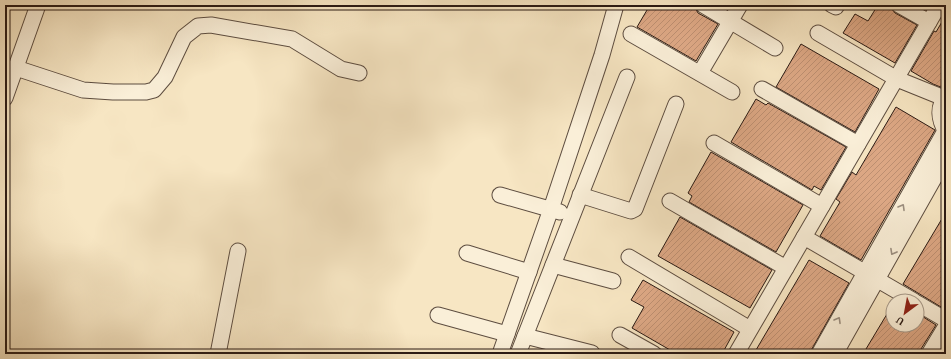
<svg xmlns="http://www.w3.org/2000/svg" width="951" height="359" font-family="'Gentium Book Plus',serif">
<defs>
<pattern id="building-hatch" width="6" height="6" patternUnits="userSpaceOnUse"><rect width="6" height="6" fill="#dca784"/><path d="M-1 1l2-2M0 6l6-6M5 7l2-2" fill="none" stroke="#bd8f71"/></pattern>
</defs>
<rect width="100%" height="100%" fill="#f7e6c3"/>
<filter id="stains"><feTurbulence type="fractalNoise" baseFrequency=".005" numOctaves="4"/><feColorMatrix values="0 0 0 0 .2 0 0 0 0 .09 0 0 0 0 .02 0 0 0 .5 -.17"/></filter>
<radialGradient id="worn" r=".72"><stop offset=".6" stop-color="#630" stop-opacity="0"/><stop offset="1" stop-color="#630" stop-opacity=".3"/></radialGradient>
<g fill="url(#building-hatch)" stroke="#2a1a14">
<path d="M650,5H691L695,7L698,13L718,24L696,61L637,27Z"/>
<path d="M878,5H889L895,13L917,25L895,63L843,33L855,14L868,21Z"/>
<path d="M946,15V87L943,88L933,84L911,71L934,31L936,32Z"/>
<path d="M801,44L879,89L855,132L776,87Z"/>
<path d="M756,99L766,105L768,103L846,147L821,190L814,186L812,190L731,142Z"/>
<path d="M896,107L935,130L861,260L820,236L840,202L836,199L852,172L856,175Z"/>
<path d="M711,152L803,205L776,252L689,202L692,196L688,193Z"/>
<path d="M946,212V310L903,284Z"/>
<path d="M680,217L772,270L750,308L658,256Z"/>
<path d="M809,260L849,283L809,354H762L756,350Z"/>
<path d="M643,280L734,332L722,354H677L632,328L644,307L631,300Z"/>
<path d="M893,304V325H917V313L936,325L921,349L920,354H863Z"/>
<path d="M946,343V354H940Z"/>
</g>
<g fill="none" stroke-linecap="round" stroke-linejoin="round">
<g stroke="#5d4d40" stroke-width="17">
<g id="street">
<path d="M703,5L775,48"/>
<path d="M832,5L836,7"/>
<path d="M899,5L929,22"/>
<path d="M818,33L897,79L944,98"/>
<path d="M631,34L732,92"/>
<path d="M16,68L83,90L113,92H146L154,90L165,77L184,37L198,26L211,25L292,39L341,69L359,73"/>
<path d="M700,73L740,5"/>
<path d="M762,89L858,144"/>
<path d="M946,96C937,107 939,120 946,132"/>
<path d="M5,98L38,5"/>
<path d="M714,143L822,206"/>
<path d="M500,195L560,212"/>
<path d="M580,195L631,211L635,209L676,104"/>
<path d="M670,201L786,268"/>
<path d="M804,237L914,301"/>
<path d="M467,253L529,272"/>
<path d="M629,257L750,329"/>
<path d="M553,265L613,281"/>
<path d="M917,303L946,320"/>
<path d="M438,315L507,334"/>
<path d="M620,335L654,354"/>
<path d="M525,336L592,353"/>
<path d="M218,354L238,251"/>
<path d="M500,354L551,209L602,55L616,5"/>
<path d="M518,354L627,77"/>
<path d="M736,354L939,5"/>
<path d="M819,354L945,131"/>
<path d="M835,354L946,157"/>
<path d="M929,354L946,326"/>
</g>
</g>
<use href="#street" stroke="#faefd8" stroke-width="15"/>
</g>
<defs><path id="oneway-chevron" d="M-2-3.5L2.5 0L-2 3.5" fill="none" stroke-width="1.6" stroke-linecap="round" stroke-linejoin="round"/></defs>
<g stroke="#9c8f80">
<use href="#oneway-chevron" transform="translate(902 207) rotate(-60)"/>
<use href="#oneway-chevron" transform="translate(893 252) rotate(119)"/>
<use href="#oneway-chevron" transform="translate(838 320) rotate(-60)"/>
</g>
<rect width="951" height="359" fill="none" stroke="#f7e6c3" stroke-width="20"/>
<rect x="6" y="6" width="939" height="347" fill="none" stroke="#2a1a14" stroke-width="2"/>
<rect x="10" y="10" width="931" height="339" fill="none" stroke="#2a1a14"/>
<g transform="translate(905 313) rotate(212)"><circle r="19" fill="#faefd8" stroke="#a79a8a"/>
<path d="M0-3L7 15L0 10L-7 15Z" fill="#8f2418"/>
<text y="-6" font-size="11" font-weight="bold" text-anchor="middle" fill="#2a1a14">U</text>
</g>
<rect width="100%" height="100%" filter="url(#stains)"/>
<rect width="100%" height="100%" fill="url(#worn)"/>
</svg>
